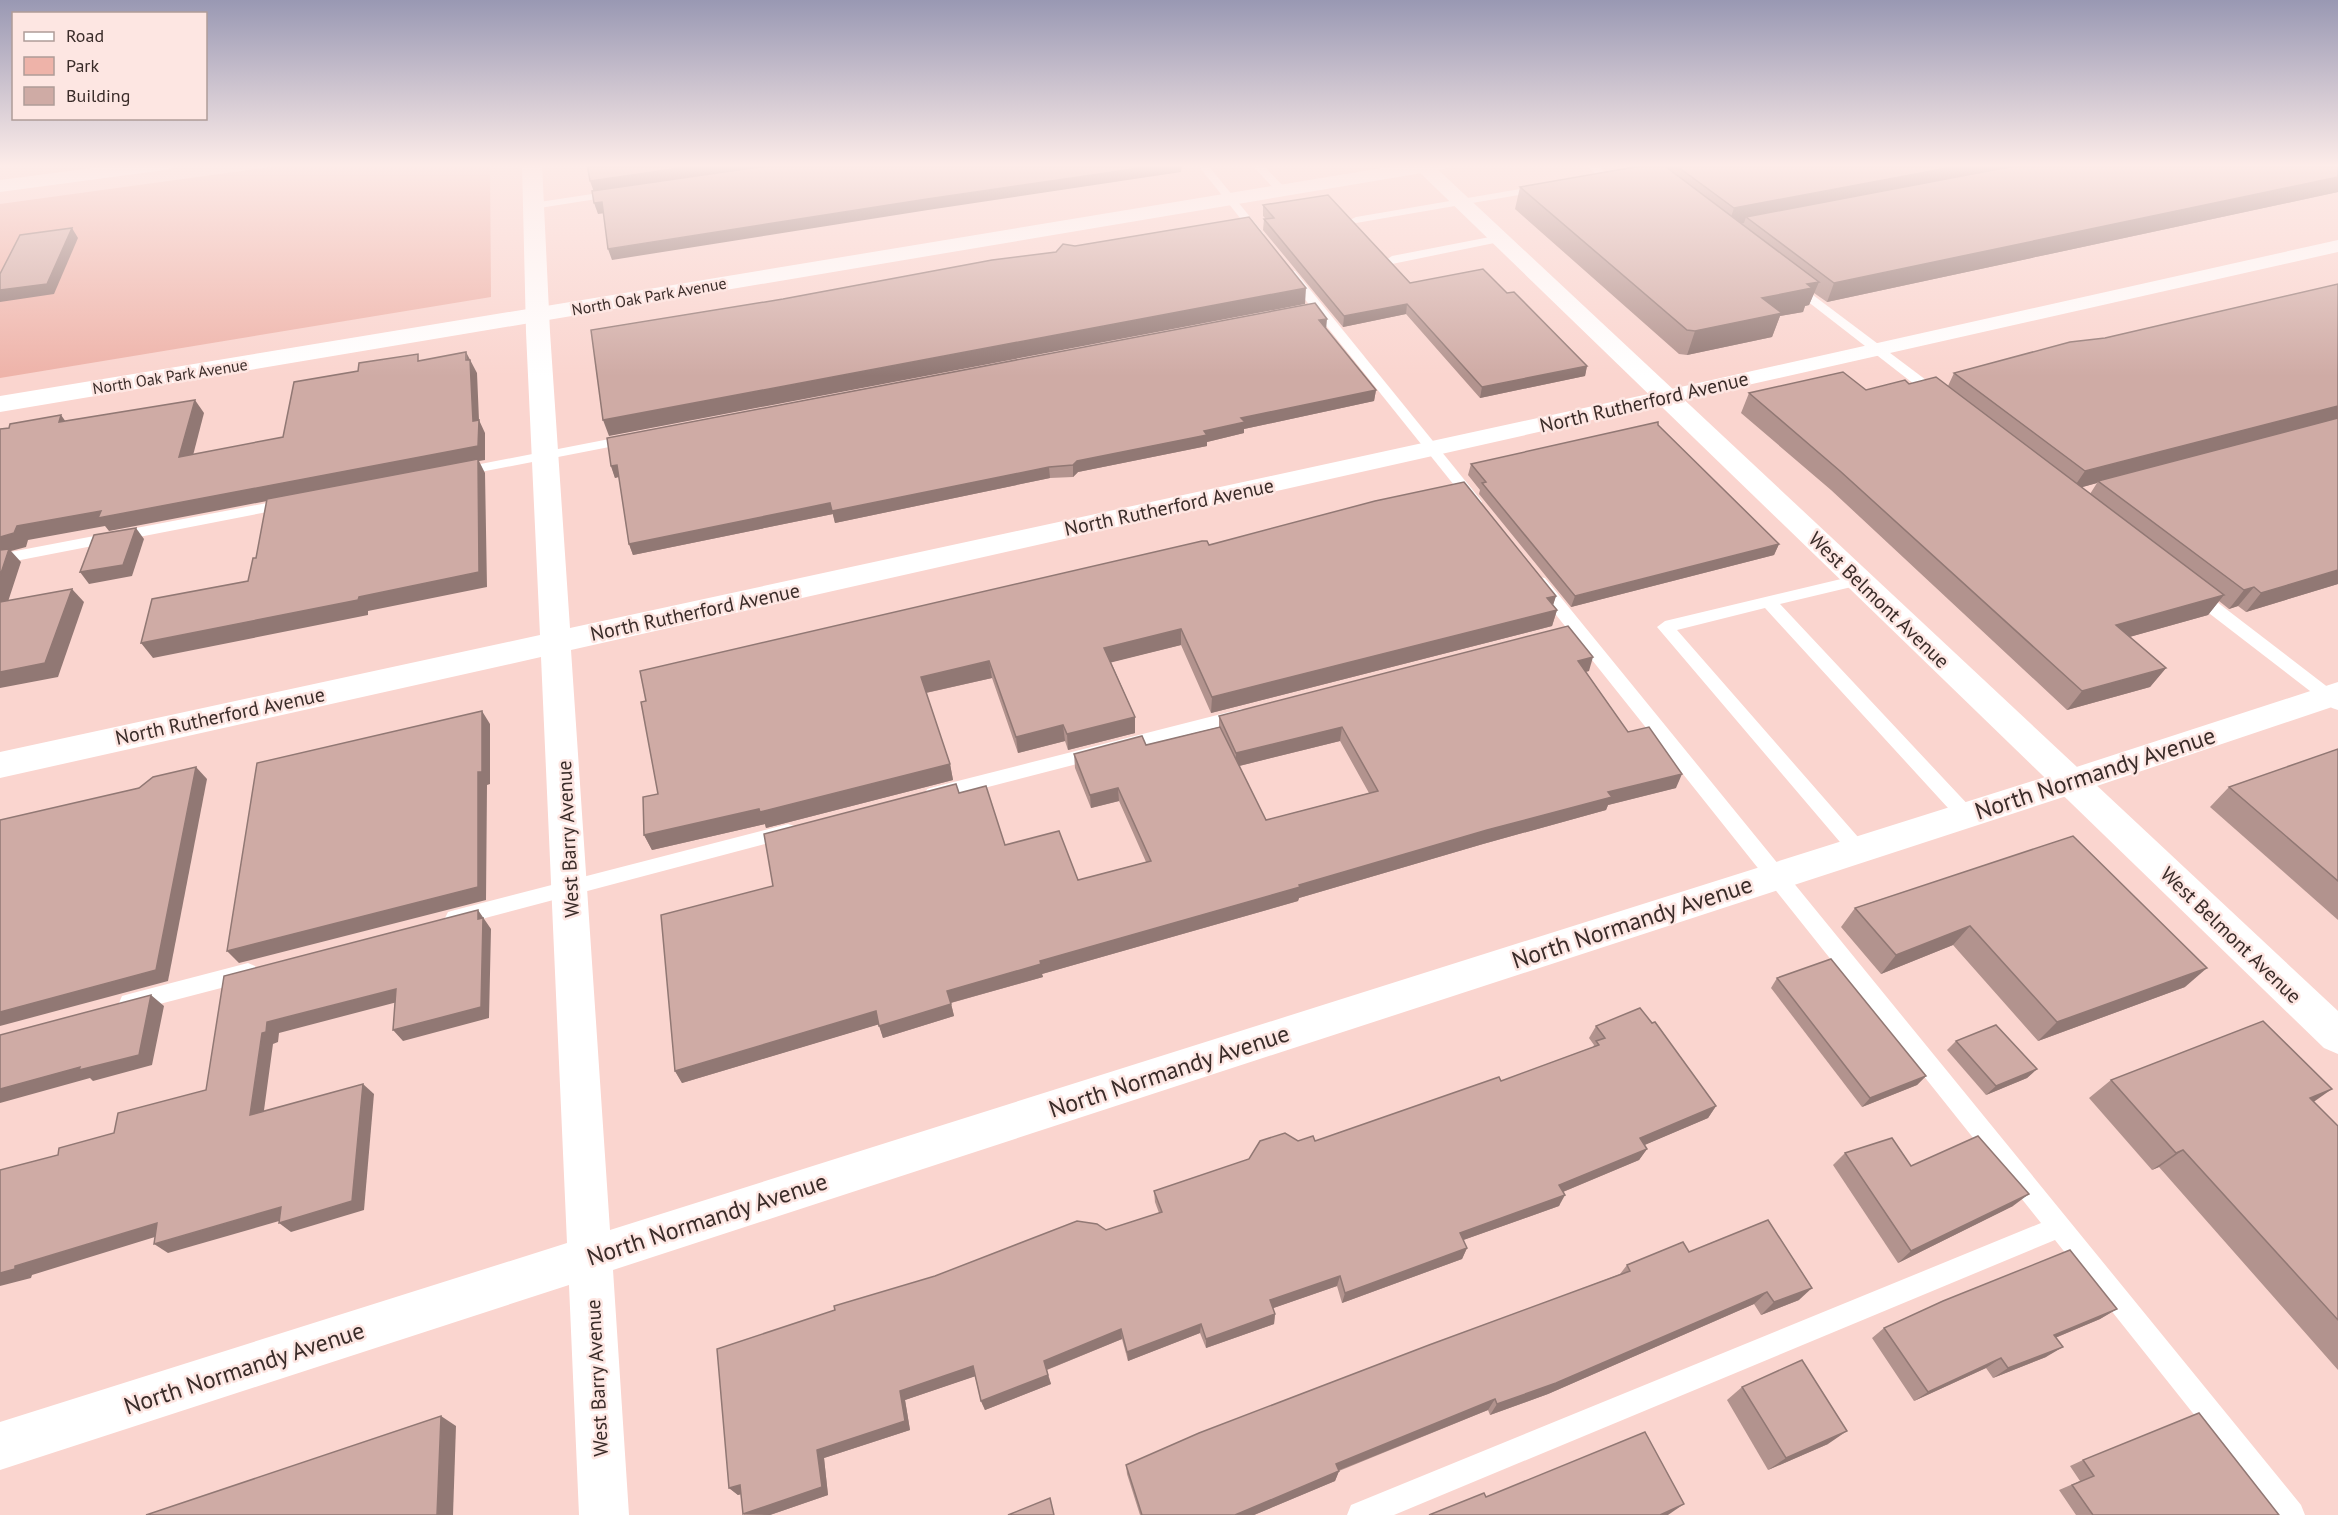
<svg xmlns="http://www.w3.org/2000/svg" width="2338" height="1515" font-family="'PT Sans',sans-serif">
<rect width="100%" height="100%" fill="#fad5cf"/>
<path fill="#eeb3a9" d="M293,164H490L491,297L0,378V204Z"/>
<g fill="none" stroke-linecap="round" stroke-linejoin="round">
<g fill="#fff" fill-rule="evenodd">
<path d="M1197,164H1207L1264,234V238H1256Z"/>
<path d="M1251,164H1262L1285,188V192H1277Z"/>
<path d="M1584,164H1595L1611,177L1602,179Z"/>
<path d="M1631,164H1642L1665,181L1655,183Z"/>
<path d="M1544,185L1548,186V190L1356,223L1350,220L1356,217Z"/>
<path d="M618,190L624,193L622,195L533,209L527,206L533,203Z"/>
<path d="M1500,235L1506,239L1504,241L1392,264L1386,260L1392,256Z"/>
<path d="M1291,270L1295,271L1480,499L1482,502L1480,505H1470L1287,277L1285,274Z"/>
<path d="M1793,280L1942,392V398H1932L1789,287V281Z"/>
<path d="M630,435L637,439L635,442L460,476L453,472L460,468Z"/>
<path d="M288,499L295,504L293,507L0,564V554Z"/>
<path d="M1858,575L1866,580L1864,584L1780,604L1973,810L1975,815L1973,820L1966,822L1959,820L1765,608L1677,630L1865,845L1868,850L1865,855L1858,858L1851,855L1657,627L1665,621Z"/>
<path d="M1539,577L1545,578L2301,1505L2305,1515H2274L2055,1240L1394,1515H1347L1351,1505L2041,1223L1533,586L1531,582Z"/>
<path d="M2194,588L2200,589L2338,695V710L2332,708L2188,597L2186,593L2188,589Z"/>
<path d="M1241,709L1247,710L1250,715L1247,720L934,801L927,799L925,794L927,789L934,787Z"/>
<path d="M788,824L795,826L797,831L795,836L788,838L455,926L448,924L445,918L448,912L455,910Z"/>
<path d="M248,963L255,966L258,972L255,978L248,981L129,1012L122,1010L119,1003L122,996L129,994Z"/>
</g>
<g fill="#fff" fill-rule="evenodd">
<path d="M123,164H175L172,168L165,170L0,192V180Z"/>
<path d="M522,164H542L550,332L570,628L1667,390L2338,240V252L571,650L610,1230L2061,772L2338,682V705L2082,791L613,1270L629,1515H579L569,1285L0,1470V1422L567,1243L541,657L0,778V752L540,635L526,332Z"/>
</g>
<path fill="#fff" fill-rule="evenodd" d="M1406,164H1450L1447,168L1440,170L0,412V396Z"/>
<path fill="#fff" fill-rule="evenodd" d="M1411,164H1432L2338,1011V1054L2324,1048Z"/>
</g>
<g fill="#b2938e" fill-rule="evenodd">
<path d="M1652,164H2338V192L1827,302L1814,293L1809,305L1805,306L1803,312L1780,316L1772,337L1687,355L1679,354L1515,209L1520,187Z"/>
<path d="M1263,205L1410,283L1507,293L1587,366L1585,376L1480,398L1406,314L1343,327L1263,230L1264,219H1266L1263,216Z"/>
<path d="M2338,284V584L2246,612L2238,606L2229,609L2219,601L2208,615L2129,637L2166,668L2150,687L2067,710L1831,490L1741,413L1749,393L1866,390L1909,384L1948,386L1954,373ZM2097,483L2090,494L2082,487Z"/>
<path d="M1326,329L1376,390L1374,401L1244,429V433L1207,442V446L1078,472L1073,477L1050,478L835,523L833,514L633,555L629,544L619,477L615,478L611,466Z"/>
<path d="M1471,464L1779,544L1774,555L1571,607L1479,494L1480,490L1468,475Z"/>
<path d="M1209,545L1556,596L1553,605L1557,610L1552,626L1211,713L1181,645L1111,662L1135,717V733L1068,750L1065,741L1018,753L992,678L926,693L950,764L953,780L766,828L765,824L652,850L644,835L658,794Z"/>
<path d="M1589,671L1586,672L1628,732L1676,788L1608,805L1606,810L1483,844L1299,898L1298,901L1042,974L1043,977L951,1003L954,1016L883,1038L879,1024L682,1083L675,1071L773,886L959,793L1005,845L1078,880L1146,862L1119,801L1091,808L1075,768L1074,754L1146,745L1219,727V716ZM1340,741L1369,793L1266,820L1239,766Z"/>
<path d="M2338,749V920L2210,807L2229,787Z"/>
<path d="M2073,836L2185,987L2038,1041L1953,945L1881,974L1841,927L1855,908Z"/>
<path d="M1777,978L1926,1076L1917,1085L1862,1107L1771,988Z"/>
<path d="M1596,1026L1716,1106L1708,1118L1644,1145L1647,1149L1639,1160L1563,1192L1559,1206L1463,1240L1467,1248L1462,1259L1342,1303L1337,1286L1273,1308L1275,1314L1274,1324L1206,1348L1200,1333L1128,1361L1122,1339L1047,1370L1051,1384L985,1410L981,1401L975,1376L905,1400L910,1430L824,1458L828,1495L770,1515H744L741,1494L738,1495L729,1488L1106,1230L1159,1213L1155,1202L1154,1191L1249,1159L1298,1141H1315L1501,1081L1593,1047L1594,1045L1589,1038Z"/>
<path d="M1956,1041L2037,1069L2027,1078L1986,1095L1947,1050Z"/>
<path d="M2111,1080L2314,1102L2338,1126V1370L2159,1167L2152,1170L2089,1098Z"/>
<path d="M1845,1153L1911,1166L2013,1206L1898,1263L1833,1165Z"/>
<path d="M1689,1252L1799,1300L1761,1315L1754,1304L1548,1394L1490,1415L1488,1410L1339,1471L1335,1481L1254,1515H1140L1127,1474L1126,1465L1620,1274L1627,1265Z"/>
<path d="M2117,1309L2100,1319L2055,1338L2046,1357L1993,1378L1986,1368L1914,1401L1872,1338L1884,1328Z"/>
<path d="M1742,1387L1828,1444L1768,1470L1727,1400Z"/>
<path d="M2083,1460L2279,1515H2076L2059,1490L2080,1481L2070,1466Z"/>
</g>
<g fill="#917874">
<path d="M709,164H781L594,192L590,181Z"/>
<path d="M1168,164H1182L1181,172L928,210L612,260L608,249L927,199Z"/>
<path d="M1969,164H2052L1746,217L1744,223L1728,226L1734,208Z"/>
<path d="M2338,177V192L1827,302L1834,283Z"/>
<path d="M602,202L606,213L598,214L594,203Z"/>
<path d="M72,228L78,238L54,294L0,302V290Z"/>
<path d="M1819,282L1809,305L1805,306L1803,312L1780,316L1772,337L1687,355L1695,331L1762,298L1807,284Z"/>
<path d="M1306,288L1305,304L609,436L603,420Z"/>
<path d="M1407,304L1406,314L1343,327L1344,316Z"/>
<path d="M1327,319L1326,330L1319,320Z"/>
<path d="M466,352L477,373L479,420L485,433V460L479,461L485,473L487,587L368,611V615L153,658L141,643L359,597L478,461L109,531L105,526L28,540L26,547L11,551L21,562L3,617L0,614V537L17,526L473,421Z"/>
<path d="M1587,366L1585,376L1480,398L1482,387Z"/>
<path d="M1376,390L1374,401L1244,429V433L1207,442V446L1078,472L1073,477V465L1077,461L1204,431L1241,418Z"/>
<path d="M195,400L204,413L189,471L179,457Z"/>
<path d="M2338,406V421L2098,481L2097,483L2072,490L2085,471Z"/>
<path d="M61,415L71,429L59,422Z"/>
<path d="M617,465L621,476L615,478L611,466Z"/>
<path d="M1049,467L1050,478L835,523L832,511Z"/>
<path d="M830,503L833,514L633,555L629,544Z"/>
<path d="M136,528L144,539L132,576L89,584L80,572Z"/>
<path d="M1779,544L1774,555L1571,607L1575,596Z"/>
<path d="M2338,570V584L2246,612L2261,593Z"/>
<path d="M2254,587L2238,606L2229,609L2244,590Z"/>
<path d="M72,589L84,602L58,677L0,688V672Z"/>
<path d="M2224,595L2208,615L2101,645L2116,625Z"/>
<path d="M1556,596L1551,611L1557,610L1552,626L1211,713L1212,697Z"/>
<path d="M1181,629V645L1105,664L1104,648Z"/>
<path d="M1593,657L1589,671L1574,675L1578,661Z"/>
<path d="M989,661L992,678L925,693L921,677Z"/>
<path d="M2166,668L2150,687L2067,710L2082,691Z"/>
<path d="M482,711L490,724V784L487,785L486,900L239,963L227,951L478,772Z"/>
<path d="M1135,717V733L1068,750L1067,734Z"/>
<path d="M1063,725L1065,741L1018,753L1016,737Z"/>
<path d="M1342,727L1340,741L1235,767L1236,753Z"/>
<path d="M950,764L953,780L766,828L765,824L652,850L644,835Z"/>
<path d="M196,767L207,779L168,981L0,1026V1012Z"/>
<path d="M1682,774L1676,788L1608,805L1606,810L1483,844L1299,898L1298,901L1042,974L1043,977L950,1003L947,991L1040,961L1299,885L1608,792Z"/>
<path d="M1118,788L1119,801L1091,808L1090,795Z"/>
<path d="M478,910L491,929L489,1018L403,1041L393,1030L478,919Z"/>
<path d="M1970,926L1953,945L1881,974L1896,955Z"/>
<path d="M2207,968L2185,987L2038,1041L2057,1022Z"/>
<path d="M396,989L405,1000L279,1033L278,1042L273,1044L262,1125L250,1115L262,1033L267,1022Z"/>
<path d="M151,995L164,1006L152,1065L93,1081L90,1078L0,1103V1089Z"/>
<path d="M951,1004L954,1016L883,1038L879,1026Z"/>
<path d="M876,1011L880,1024L682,1083L675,1071Z"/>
<path d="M2037,1069L2027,1078L1986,1095L1996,1086Z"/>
<path d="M1926,1076L1917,1085L1862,1107L1870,1098Z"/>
<path d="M363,1084L374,1094L364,1210L291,1232L279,1223Z"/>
<path d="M2332,1089L2305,1108L2310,1098Z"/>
<path d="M1716,1106L1708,1118L1633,1150L1640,1138Z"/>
<path d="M1647,1149L1639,1160L1553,1196L1559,1185Z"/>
<path d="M2183,1150L2159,1167L2152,1170L2176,1153Z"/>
<path d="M2029,1194L2013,1206L1898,1263L1911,1251Z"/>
<path d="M1565,1195L1559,1206L1455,1243L1460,1233Z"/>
<path d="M281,1207L293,1217L168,1253L154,1244Z"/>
<path d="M157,1223L171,1232L32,1275L31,1278L0,1286V1273L15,1266Z"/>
<path d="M1467,1248L1462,1259L1342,1303L1345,1293Z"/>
<path d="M1340,1276L1337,1286L1268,1310L1270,1300Z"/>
<path d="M1812,1288L1799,1300L1761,1315L1774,1302Z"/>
<path d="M1767,1292L1754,1304L1548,1394L1490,1415L1497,1404Z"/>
<path d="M2117,1309L2100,1319L2038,1345L2054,1335Z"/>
<path d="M1275,1314L1274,1324L1206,1348V1339Z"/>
<path d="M1201,1324L1200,1333L1128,1361L1127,1352Z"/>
<path d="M1121,1329L1122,1339L1046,1370L1044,1361Z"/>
<path d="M2063,1347L2046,1357L1993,1378L2008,1368Z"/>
<path d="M2001,1358L1986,1368L1914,1401L1928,1392Z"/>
<path d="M973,1366L976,1376L905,1400L910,1430L824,1458L828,1495L770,1515L743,1514L817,1450L900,1391Z"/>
<path d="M1048,1375L1051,1384L985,1410L981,1401Z"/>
<path d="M1495,1399L1488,1410L1332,1473L1336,1464Z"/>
<path d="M441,1416L456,1426L453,1515H437Z"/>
<path d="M1847,1431L1828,1444L1768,1470L1786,1458Z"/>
<path d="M1339,1471L1335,1481L1254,1515H1235Z"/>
<path d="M740,1485L748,1492L738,1495L729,1488Z"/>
<path d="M1684,1504L1668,1515H1660Z"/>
</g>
<g fill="#cfaba5" stroke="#917874" stroke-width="1.5">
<path d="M587,164H709L590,181Z"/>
<path d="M780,164H1168L927,199L608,249L602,202L594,203L592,191Z"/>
<path d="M1652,164H1662L1819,282L1807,284L1812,288L1762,298L1782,313L1695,331L1687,330L1520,187Z"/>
<path d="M1674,164H1969L1734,208Z"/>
<path d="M2025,164H2338V177L1834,283L1746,217Z"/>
<path d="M1328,195L1410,283L1483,269L1507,293L1514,292L1587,366L1482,387L1407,304L1344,316L1264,219L1274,218L1263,205Z"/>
<path d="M1249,217L1306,288L603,420L591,330L783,299L992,260L1056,252L1063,244L1075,246Z"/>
<path d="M72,228L47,284L0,290V274L20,235Z"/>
<path d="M2338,284V406L2085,471L1954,373L2070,342L2105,338Z"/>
<path d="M1315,303L1327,319L1319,320L1376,390L1241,418L1245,422L1204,431L1207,435L1077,461L1073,465L1049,467L832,511L830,503L629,544L617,465L611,466L607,438Z"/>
<path d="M466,352V360H470L473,421L479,420L478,446L98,518L101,511L17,526L14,533L0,537V429L9,428L10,424L61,415L59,422L195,400L179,457L283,437L294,382L358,371L359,363L418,354V361Z"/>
<path d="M1843,372L1866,390L1905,380L1909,384L1936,377L2224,595L2116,625L2166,668L2082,691L1840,471L1749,393Z"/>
<path d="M2338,418V570L2261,593L2254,587L2244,590L2098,481Z"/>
<path d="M1658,422V425L1779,544L1575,596L1482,483L1486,482L1471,464Z"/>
<path d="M478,459L479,572L359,597L358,600L141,643L152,599L248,581L253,558H256L267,499Z"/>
<path d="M1464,482L1556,596L1547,598L1557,610L1212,697L1181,629L1104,648L1135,717L1067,734L1063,725L1016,737L989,661L921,677L950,764L760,812L759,809L644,835L643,797L658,794L641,702L646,701L640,671L1202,541H1207L1209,545L1375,501Z"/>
<path d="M136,528L123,565L80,572L94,535Z"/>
<path d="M9,549L0,576V550Z"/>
<path d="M72,589L45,663L0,672V602Z"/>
<path d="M1568,626L1593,657L1578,661L1628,732L1649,727L1682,774L1608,792L1612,797L1487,830L1299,885L1300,887L1040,961L1041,964L947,991L951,1004L879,1026L876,1011L675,1071L661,915L773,886L764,834L956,784L959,793L986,786L1005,845L1059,831L1078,880L1151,861L1118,788L1090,795L1074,754L1142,736L1146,745L1220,727L1266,820L1378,791L1342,727L1236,753L1219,716Z"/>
<path d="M482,711V772H478V887L227,951L257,763Z"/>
<path d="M2338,749V881L2229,787Z"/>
<path d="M196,767L156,970L0,1012V820L139,788L153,777Z"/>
<path d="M2073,836L2207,968L2057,1022L1970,926L1896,955L1855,908Z"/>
<path d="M478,910V919L483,918L481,1007L393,1030L396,989L267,1022L266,1032L262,1033L250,1115L363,1084L352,1201L279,1223L281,1207L154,1244L157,1223L15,1266V1269L0,1273V1170L58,1155L59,1148L114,1133L118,1113L206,1090L224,976Z"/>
<path d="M1831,959L1926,1076L1870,1098L1777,978Z"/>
<path d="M151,995L139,1055L79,1070L80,1067L0,1089V1035Z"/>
<path d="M1640,1008L1652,1023L1655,1022L1716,1106L1640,1138L1647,1149L1559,1185L1565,1195L1460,1233L1467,1248L1345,1293L1340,1276L1270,1300L1275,1314L1206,1339L1201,1324L1127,1352L1121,1329L1044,1361L1048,1375L981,1401L973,1366L900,1391L905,1421L817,1450L822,1487L743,1514L740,1485L729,1488L717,1349L835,1310L834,1306L935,1276L1077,1221L1097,1224L1106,1230L1162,1212L1154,1191L1249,1159L1260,1141L1285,1133L1298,1141L1313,1136L1315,1141L1499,1077L1501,1081L1599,1045L1596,1041L1605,1038L1596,1026Z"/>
<path d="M2263,1021L2332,1089L2310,1098L2338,1126V1320L2183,1150L2176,1153L2111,1080Z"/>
<path d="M1996,1025L2037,1069L1996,1086L1956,1041Z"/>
<path d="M1978,1136L2029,1194L1911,1251L1845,1153L1892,1138L1911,1166Z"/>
<path d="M1768,1220L1812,1288L1774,1302L1767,1292L1556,1383L1497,1404L1495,1399L1336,1464L1339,1471L1235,1515H1142L1126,1465L1199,1433L1429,1345L1630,1271L1627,1265L1683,1242L1689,1252Z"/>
<path d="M2070,1250L2117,1309L2054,1335L2063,1347L2008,1368L2001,1358L1928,1392L1884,1328L1943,1301Z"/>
<path d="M1802,1360L1847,1431L1786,1458L1742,1387Z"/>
<path d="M2199,1413L2279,1515H2093L2072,1485L2094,1476L2083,1460Z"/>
<path d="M441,1416L437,1515H146Z"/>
<path d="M1645,1432L1684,1504L1660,1515H1429L1484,1493L1486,1497Z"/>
<path d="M1050,1498L1054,1515H1008Z"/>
</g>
<linearGradient id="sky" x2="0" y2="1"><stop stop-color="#9998b3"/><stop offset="0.44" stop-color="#fdece9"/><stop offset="1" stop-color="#fdece9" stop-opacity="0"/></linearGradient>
<rect width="2338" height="376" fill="url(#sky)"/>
<g text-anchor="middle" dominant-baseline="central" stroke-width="5" stroke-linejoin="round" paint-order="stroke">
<g font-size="16" fill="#3a2c29" stroke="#fde6e2">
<text transform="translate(649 296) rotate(-10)">North Oak Park Avenue</text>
<text transform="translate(170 376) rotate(-9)">North Oak Park Avenue</text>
</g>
<g font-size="20" fill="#3a2c29" stroke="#fde6e2">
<text transform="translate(1644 402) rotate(-13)">North Rutherford Avenue</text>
<text transform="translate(1169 507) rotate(-12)">North Rutherford Avenue</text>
<text transform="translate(1879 600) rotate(44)">West Belmont Avenue</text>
<text transform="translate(695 612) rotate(-12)">North Rutherford Avenue</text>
<text transform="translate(220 716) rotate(-12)">North Rutherford Avenue</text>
<text transform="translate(568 839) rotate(-93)">West Barry Avenue</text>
<text transform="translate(2231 935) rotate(44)">West Belmont Avenue</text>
<text transform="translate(597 1378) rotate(-93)">West Barry Avenue</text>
</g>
<g font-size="24" fill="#3a2c29" stroke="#fde6e2">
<text transform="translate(2095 773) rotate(-18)">North Normandy Avenue</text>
<text transform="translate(1632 922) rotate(-18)">North Normandy Avenue</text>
<text transform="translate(1169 1071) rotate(-18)">North Normandy Avenue</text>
<text transform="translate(707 1219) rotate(-18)">North Normandy Avenue</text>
<text transform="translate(244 1368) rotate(-18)">North Normandy Avenue</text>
</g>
</g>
<rect x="12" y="12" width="195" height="108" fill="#fde6e2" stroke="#af9c98" stroke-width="1.5"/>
<rect x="24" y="32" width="30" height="9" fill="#ffffff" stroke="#af9c98" stroke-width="1.5"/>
<text x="66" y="42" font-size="18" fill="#3a2c29">Road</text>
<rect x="24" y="57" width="30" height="18" fill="#eeb3a9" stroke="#af9c98" stroke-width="1.5"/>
<text x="66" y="72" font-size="18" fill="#3a2c29">Park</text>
<rect x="24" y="87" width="30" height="18" fill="#cfaba5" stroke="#af9c98" stroke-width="1.5"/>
<text x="66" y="102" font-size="18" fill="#3a2c29">Building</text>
</svg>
